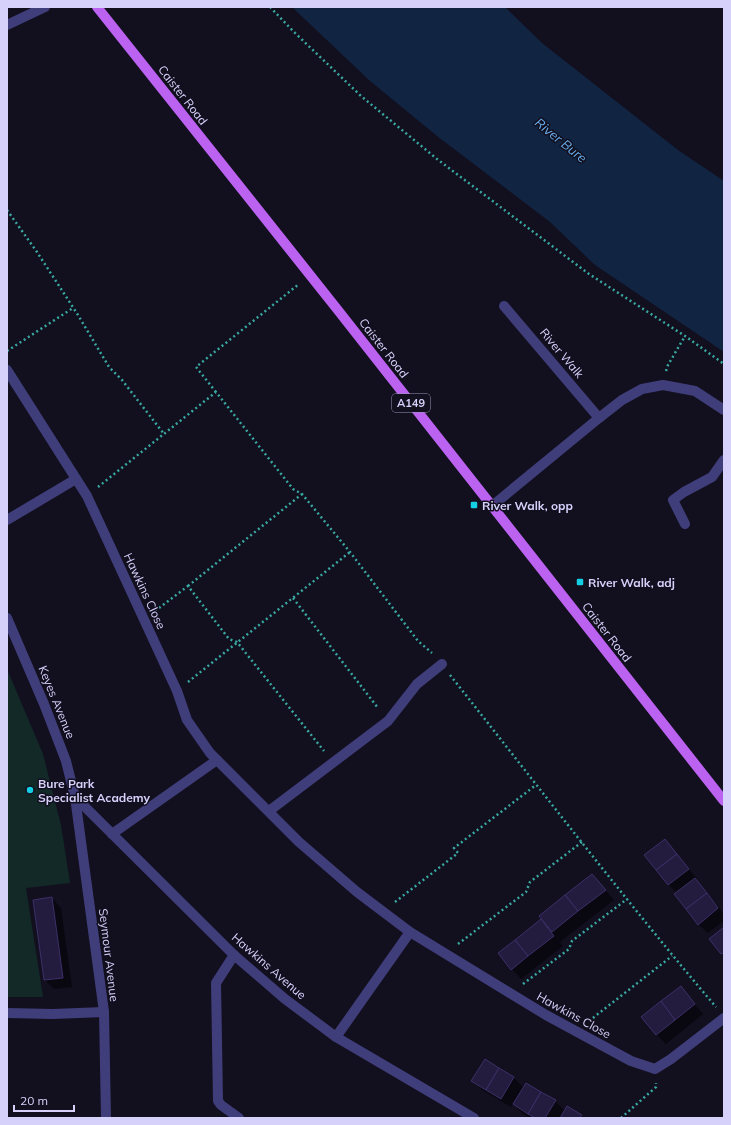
<svg xmlns="http://www.w3.org/2000/svg" width="731" height="1125" font-family="Mulish,sans-serif">
<rect width="100%" height="100%" fill="#120f1f"/>
<path fill="#122928" d="M7,669L43,754L61,825L70,883L26,888L43,997H7Z"/>
<path fill="#112441" d="M292,7H505L542,43L678,150L724,181V352L595,265L550,222L437,136L370,81Z"/>
<g fill="#0007">
<path d="M665,840L674,850L697,879L696,880L704,889L724,914V921L708,933L698,924L677,893L669,885L646,855Z"/>
<path d="M592,875L614,900L560,942L563,946L521,979L512,969L500,953L543,919Z"/>
<path d="M52,898L61,908L72,987L54,989L45,980Z"/>
<path d="M680,987L703,1014L666,1044L656,1034Z"/>
<path d="M485,1060L514,1078L524,1088L555,1101L565,1111L568,1107L585,1118H530L523,1114L513,1103L511,1107L482,1090L473,1081Z"/>
</g>
<g fill="#231c3f" stroke="#3c3069">
<path d="M665,839L677,854L656,870L644,855Z"/>
<path d="M677,854L689,869L668,885L656,870Z"/>
<path d="M592,874L606,890L578,911L565,895Z"/>
<path d="M695,878L707,893L686,909L674,894Z"/>
<path d="M707,893L718,908L698,925L686,909Z"/>
<path d="M565,895L578,911L552,932L539,916Z"/>
<path d="M52,897L63,978L44,980L33,900Z"/>
<path d="M541,919L554,936L528,956L515,940Z"/>
<path d="M724,927V952L721,954L709,939Z"/>
<path d="M515,940L528,956L511,970L498,953Z"/>
<path d="M681,986L695,1004L675,1020L661,1001Z"/>
<path d="M661,1001L675,1020L656,1035L641,1017Z"/>
<path d="M485,1059L499,1068L486,1090L471,1081Z"/>
<path d="M499,1068L514,1077L501,1099L486,1090Z"/>
<path d="M526,1083L541,1092L528,1114L513,1104Z"/>
<path d="M541,1092L556,1100L545,1118H535L528,1114Z"/>
<path d="M567,1106L582,1115L580,1118H560Z"/>
</g>
<g fill="none" stroke-linecap="round" stroke-linejoin="round">
<g stroke="#38a8a1" stroke-width="2.5" stroke-dasharray="2 3" stroke-linecap="butt">
<path d="M270,7L294,32L361,96L437,159L589,274L685,336L724,364"/>
<path d="M7,210L37,252L78,315L109,367L122,380L164,434"/>
<path d="M7,351L73,308"/>
<path d="M666,371L668,365L685,336"/>
<path d="M216,392L196,367L299,284"/>
<path d="M98,487L216,392L293,489L302,494L350,552L418,641L432,653"/>
<path d="M188,586L302,494"/>
<path d="M293,598L378,708"/>
<path d="M155,611L188,586L229,639L237,642L324,751"/>
<path d="M450,675C538,786 624,899 716,1007"/>
<path d="M188,682L350,552"/>
<path d="M395,902L458,853L454,848L536,785"/>
<path d="M458,944L526,892L530,882L582,842"/>
<path d="M523,984L569,949L572,941L627,899"/>
<path d="M589,1021L672,956"/>
<path d="M621,1118L656,1087V1083"/>
</g>
<g stroke="#403e7a" stroke-width="10">
<path d="M7,25L45,7"/>
<path d="M504,306L599,418"/>
<path d="M7,370L87,496L177,691L187,720L210,753L299,842L357,892L410,932L546,1015L631,1061L655,1069L671,1059L724,1018"/>
<path d="M492,506L599,418L622,400L642,389L663,385L695,391L724,410"/>
<path d="M7,520L76,479"/>
<path d="M685,524L673,500L684,492L712,477L724,460"/>
<path d="M7,618L44,704L66,761L75,797L104,1012L106,1118"/>
<path d="M75,797L234,955L285,999L336,1037L474,1118"/>
<path d="M269,811L388,721L417,684L442,664"/>
<path d="M112,834L217,760"/>
<path d="M234,955L216,983L218,1101L221,1105L239,1118"/>
<path d="M7,1013L53,1014L104,1012"/>
<path d="M336,1037L410,932"/>
</g>
<path stroke="#bb62f1" stroke-width="10" d="M97,7L337,309L724,801"/>
</g>
<g fill="#14cfe4" stroke="#120f1f" stroke-width="1.5">
<rect x="470" y="501" width="8" height="8" rx="2"/>
<rect x="576" y="578" width="8" height="8" rx="2"/>
<circle cx="30" cy="790" r="4"/>
</g>
<g text-anchor="middle" dominant-baseline="central" stroke-width="3" stroke-linejoin="round" paint-order="stroke">
<rect fill="#120f1f" stroke="#9b97b9" stroke-width="1" x="392" y="394" width="38" height="18" rx="3"/>
<g font-size="11" font-weight="bold" fill="#d6d1fb">
<text x="411" y="403">A149</text>
</g>
<g font-size="12" fill="#d6d1fb" stroke="#120f1f">
<text transform="translate(183 95) rotate(52)">Caister Road</text>
<text transform="translate(384 348) rotate(52)">Caister Road</text>
<text transform="translate(562 353) rotate(50)">River Walk</text>
<text transform="translate(145 591) rotate(65)">Hawkins Close</text>
<text transform="translate(607 632) rotate(52)">Caister Road</text>
<text transform="translate(57 702) rotate(68)">Keyes Avenue</text>
<text transform="translate(109 955) rotate(83)">Seymour Avenue</text>
<text transform="translate(269 966) rotate(41)">Hawkins Avenue</text>
<text transform="translate(574 1015) rotate(29)">Hawkins Close</text>
</g>
<g font-size="12" font-weight="bold" fill="#d6d1fb" stroke="#120f1f" text-anchor="start">
<text x="482" y="505">River Walk, opp</text>
<text x="588" y="582">River Walk, adj</text>
<text x="38" y="783">Bure Park<tspan x="38" dy="14">Specialist Academy</tspan></text>
</g>
<g font-size="13" font-style="italic" fill="#68b2f2" stroke="#120f1f">
<text transform="translate(561 140) rotate(39)">River Bure</text>
</g>
</g>
<rect width="731" height="1125" fill="none" stroke="#d6d1fb" stroke-width="16"/>
<path d="M14 1105v6h60v-6" fill="none" stroke="#d6d1fb" stroke-width="2"/>
<text x="20" y="1105" font-size="12" fill="#d6d1fb" stroke="#120f1f" stroke-width="3" paint-order="stroke">20 m</text>
</svg>
